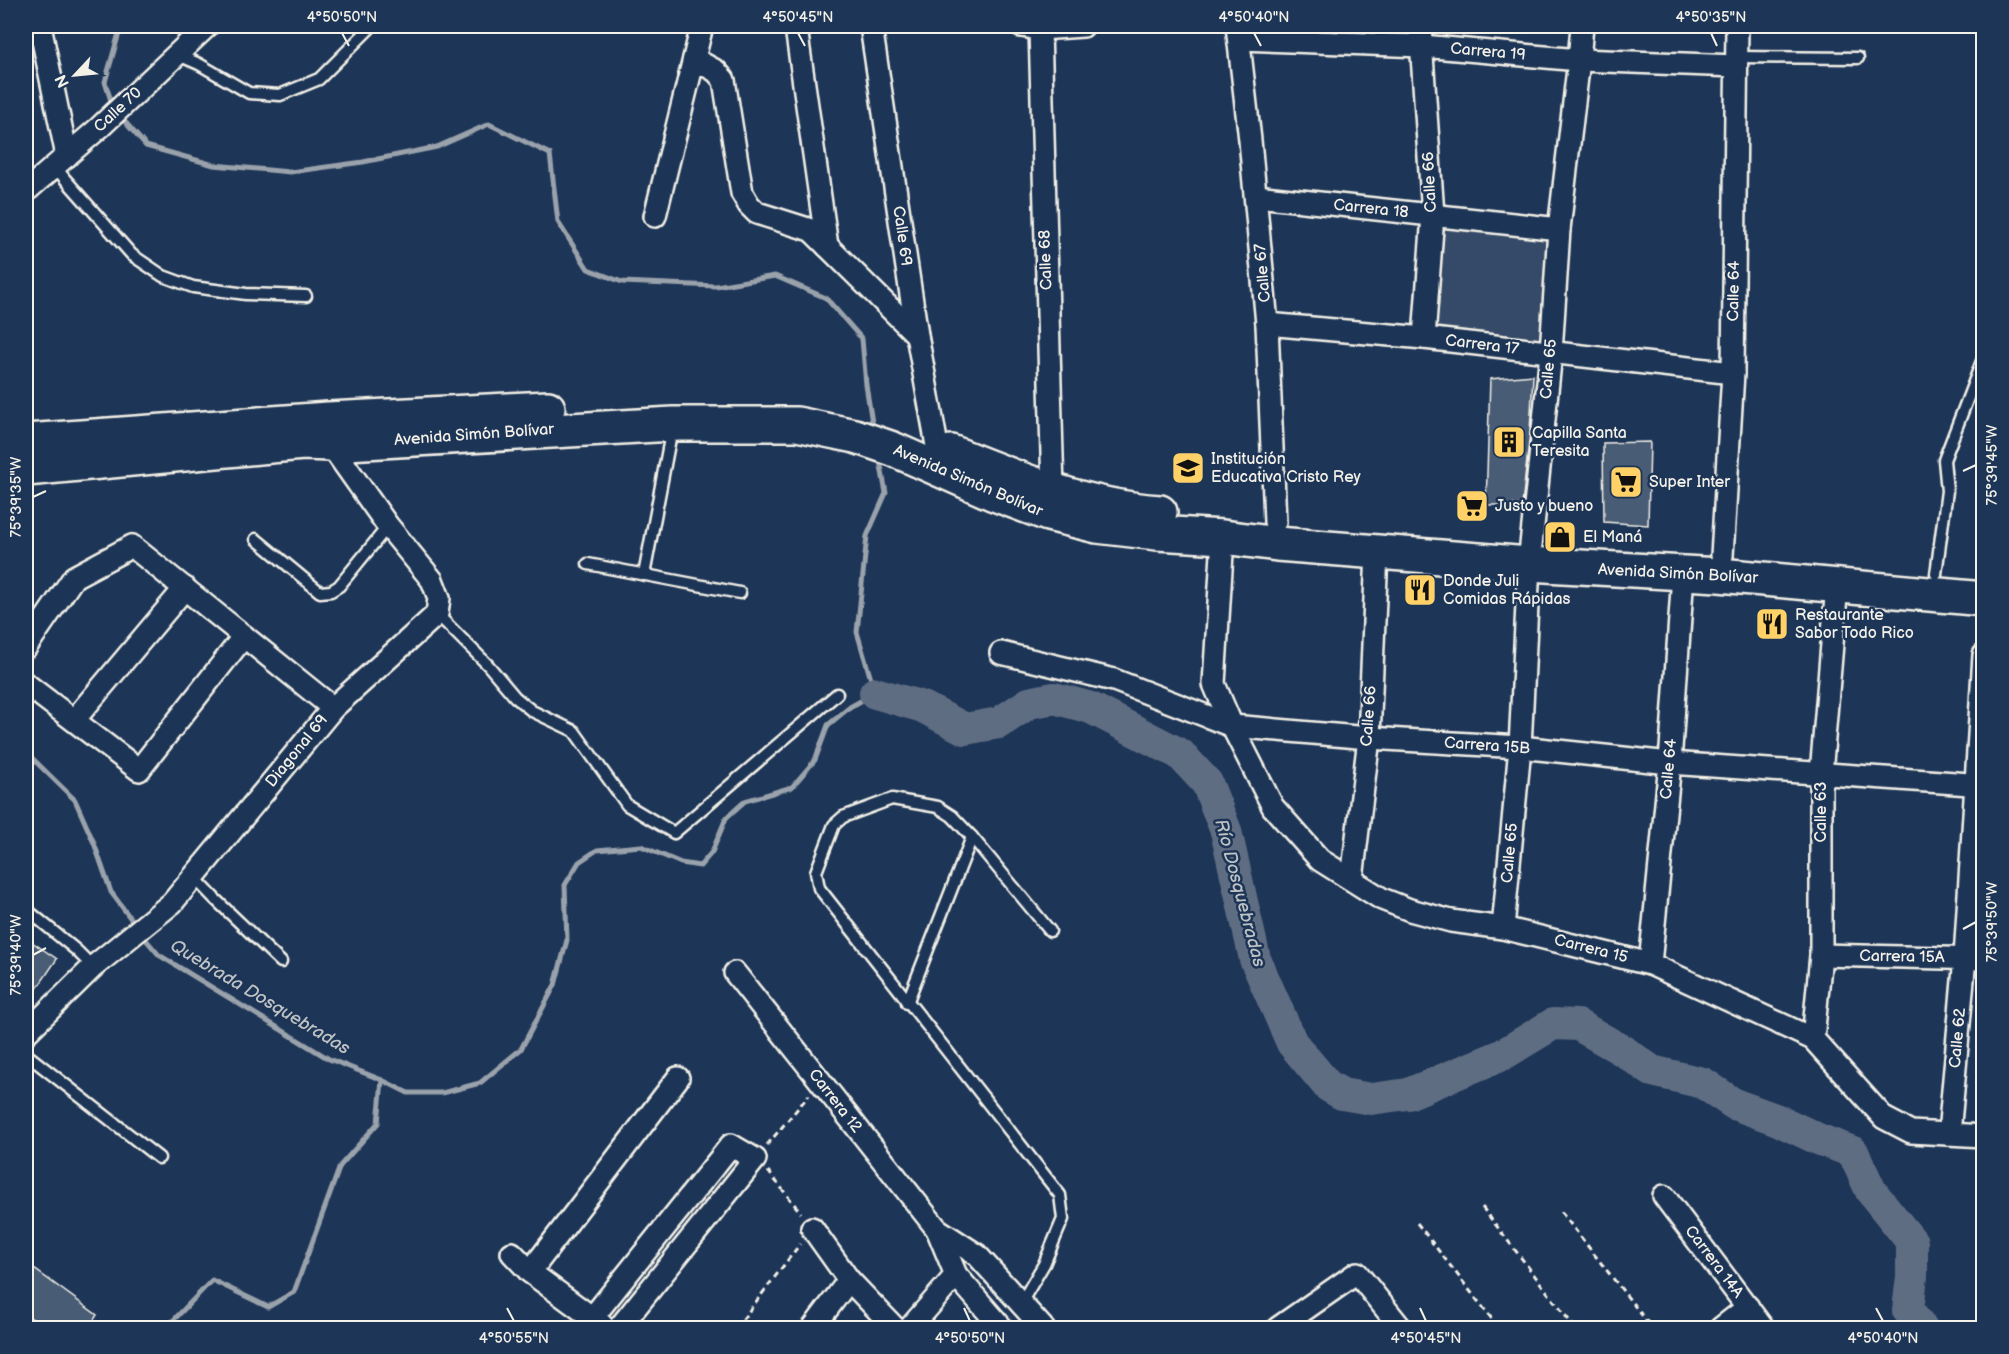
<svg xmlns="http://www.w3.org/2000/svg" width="2009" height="1354" font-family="'Balsamiq Sans',sans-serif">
<rect width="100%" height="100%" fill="#1d3557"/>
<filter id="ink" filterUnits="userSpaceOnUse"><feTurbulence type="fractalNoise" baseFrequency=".0167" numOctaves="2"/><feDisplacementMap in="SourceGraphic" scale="12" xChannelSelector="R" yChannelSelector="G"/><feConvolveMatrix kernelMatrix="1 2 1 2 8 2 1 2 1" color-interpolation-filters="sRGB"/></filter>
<g filter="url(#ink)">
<path fill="#354a67" stroke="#949ea8" stroke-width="1.5" d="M1433,215L1559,229L1551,353L1424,338Z"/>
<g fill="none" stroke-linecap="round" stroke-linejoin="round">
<g stroke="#9aa2ab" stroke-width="5">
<path d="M113,107L105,82L121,26"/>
<path d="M119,115L146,146L214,165L290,172L363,162L437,147L489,124L550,154L558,222L588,269L622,282L716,286L775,276L826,298L862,339L866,385L873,429"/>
<path d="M26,755L33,759L75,800L94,843L111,892L137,927"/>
<path d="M142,935L159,955L329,1059L382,1080L408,1093H442L480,1083L521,1049L555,985L567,940L565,885L579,862L597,850L641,846L681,863L700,866L712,852L726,818L745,801L792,787L815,760L828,725L850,707L875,693L857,632L867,536L886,493L879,456"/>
<path d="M166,1328L212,1280L268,1307L294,1292L340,1166L378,1123L382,1080"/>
</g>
<path stroke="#5e6d82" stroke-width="32" d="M875,693L923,707L965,729L999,723L1029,703L1054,698L1091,708L1180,754L1207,783L1226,831L1255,959L1292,1043L1328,1086L1342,1094L1371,1099L1408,1094L1502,1055L1553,1024L1578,1025L1625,1052L1652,1071L1703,1083L1734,1104L1778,1120L1818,1139L1853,1152L1871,1191L1912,1242V1276L1908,1310L1922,1328"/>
</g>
<g fill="#485b74" stroke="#f4f1e8" stroke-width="1.5">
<path d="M1533,375L1530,432L1522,505H1486L1490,379Z"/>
<path d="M1650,442L1648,525L1604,522L1603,443Z"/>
<path d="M26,938L57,959L36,990L26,983Z"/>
<path d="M26,1263L97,1315L88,1329H46L26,1314Z"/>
</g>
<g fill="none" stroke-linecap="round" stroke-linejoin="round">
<g stroke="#f4f1e8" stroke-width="15">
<g id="lane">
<path d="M176,54L199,64L249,93L280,95L319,79L372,26"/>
<path d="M1736,57L1858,58"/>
<path d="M55,166L65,179L132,255L163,276L193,287L246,294L306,296"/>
<path d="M256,539L320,592L331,591L339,586L388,526"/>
<path d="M588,564L740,593"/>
<path d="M1936,574L1947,491L1944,460L1984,356"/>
<path d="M644,575L672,428"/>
<path d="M437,614L488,665L515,697L532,711L574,731L627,805L674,833L837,694"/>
<path d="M194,877L215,899L281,962"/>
<path d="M26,909L76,950L93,967"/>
<path d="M907,1003L972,837"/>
<path d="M26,1054L159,1158"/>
<path d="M1021,1303L1044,1264L1063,1219L1060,1195L819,888L816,872L834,825L843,817L892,799L938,807L952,816L972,837L1050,931"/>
</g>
</g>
<g stroke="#f4f1e8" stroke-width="26">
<g id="street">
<path d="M40,26L67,156"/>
<path d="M802,26L797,35L827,246"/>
<path d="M871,26L917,335L937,446"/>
<path d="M1021,26L1040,29L1083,26"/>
<path d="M1237,26L1250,140L1267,324L1275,522"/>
<path d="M1420,26L1433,215L1424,338"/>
<path d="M1040,29L1053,490"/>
<path d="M1240,39L1422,46L1579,60L1736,66"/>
<path d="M694,59L716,71L724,80L742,193L749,205L757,213L811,230L917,335"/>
<path d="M26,191L100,127L207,26"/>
<path d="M1256,196L1559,229"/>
<path d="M655,216L702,26"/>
<path d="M1267,324L1424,338L1733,373"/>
<path d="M1223,537L1214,684L1232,726L1273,807L1320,860L1382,899L1410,910L1451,921L1503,928L1650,964L1813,1039L1884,1118L1911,1132L1984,1136"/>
<path d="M1722,556L1733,373L1737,26"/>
<path d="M26,647L74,577L132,546L333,708"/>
<path d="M1001,653L1114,680L1232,726L1369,738L1520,747L1670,763L1984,785"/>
<path d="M26,684L139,770L244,636"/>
<path d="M74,720L185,588"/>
<path d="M1352,879L1369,738L1377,552"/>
<path d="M1503,928L1520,747L1529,564L1551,353L1559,229L1579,60L1582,26"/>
<path d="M1821,955L1984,959"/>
<path d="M1650,964L1670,763L1683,574"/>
<path d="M735,973L937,1229L956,1275L1002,1328"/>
<path d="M26,1033L93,967L172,903L333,708L437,614L439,598L432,580L388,526L330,444"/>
<path d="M1813,1039L1821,955V774L1837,585"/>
<path d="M1949,1134L1965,958L1984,655"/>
<path d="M1664,1196L1763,1328"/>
<path d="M812,1228L849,1280L895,1328"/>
<path d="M937,1229L977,1255L1043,1328"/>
<path d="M512,1253L530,1272L602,1325"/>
<path d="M530,1272L678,1078"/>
<path d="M584,1328L731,1145L755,1159L619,1328"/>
<path d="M813,1328L849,1280"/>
<path d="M910,1328L956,1275"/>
<path d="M1278,1328L1357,1273L1401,1328"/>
<path d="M1721,1328L1748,1307"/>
</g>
</g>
<g stroke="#f4f1e8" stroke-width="38">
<g id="primary">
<path d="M26,441L328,419L548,408"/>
<path d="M951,452C1018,479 1087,507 1160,512"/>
<path d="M26,469L303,443L330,444L673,424H797L855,436L893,449L992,493L1048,514L1097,526L1157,533L1223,537L1277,544L1529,564L1719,575L1984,599"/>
</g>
</g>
<g stroke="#f4f1e8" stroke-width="3" stroke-dasharray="6 4.5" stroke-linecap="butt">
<path d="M767,1145L809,1095"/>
<path d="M768,1171L801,1213"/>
<path d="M1482,1207L1575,1328"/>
<path d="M1561,1212L1652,1328"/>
<path d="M1417,1223L1499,1328"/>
<path d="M736,1328L800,1244"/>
</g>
<use href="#lane" stroke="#1d3557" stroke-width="10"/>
<use href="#street" stroke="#1d3557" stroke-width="21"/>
<use href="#primary" stroke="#1d3557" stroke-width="33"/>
</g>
</g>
<path fill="none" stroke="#f4f1e8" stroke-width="2" d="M342,33L349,46M798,33L805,46M1254,33L1261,46M1711,33L1717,46M1963,471L1976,465M33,497L46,491M1963,929L1976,922M33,955L46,948M507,1308L514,1321M964,1308L970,1321M1420,1308L1426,1321M1876,1308L1883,1321"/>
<defs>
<g id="building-square" transform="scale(1.725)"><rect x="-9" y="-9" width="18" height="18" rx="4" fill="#ffd166" stroke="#1d3557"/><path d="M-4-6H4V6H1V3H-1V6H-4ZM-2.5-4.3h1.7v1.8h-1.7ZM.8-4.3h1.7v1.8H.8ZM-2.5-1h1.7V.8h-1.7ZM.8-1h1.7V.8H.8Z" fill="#111"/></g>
<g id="school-square" transform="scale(1.725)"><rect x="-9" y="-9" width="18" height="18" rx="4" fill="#ffd166" stroke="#1d3557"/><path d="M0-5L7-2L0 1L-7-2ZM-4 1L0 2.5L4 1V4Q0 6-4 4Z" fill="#111"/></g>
<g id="supermarket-square" transform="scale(1.725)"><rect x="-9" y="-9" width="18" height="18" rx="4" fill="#ffd166" stroke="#1d3557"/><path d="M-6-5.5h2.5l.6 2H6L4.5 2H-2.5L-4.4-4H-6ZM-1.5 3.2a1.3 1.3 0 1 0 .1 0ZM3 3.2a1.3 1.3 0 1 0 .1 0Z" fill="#111"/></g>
<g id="shop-square" transform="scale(1.725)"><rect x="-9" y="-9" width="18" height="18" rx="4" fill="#ffd166" stroke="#1d3557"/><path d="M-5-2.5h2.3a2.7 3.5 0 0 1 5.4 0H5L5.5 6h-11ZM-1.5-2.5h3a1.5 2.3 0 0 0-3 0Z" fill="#111"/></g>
<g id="restaurant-square" transform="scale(1.725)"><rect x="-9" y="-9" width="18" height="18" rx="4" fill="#ffd166" stroke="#1d3557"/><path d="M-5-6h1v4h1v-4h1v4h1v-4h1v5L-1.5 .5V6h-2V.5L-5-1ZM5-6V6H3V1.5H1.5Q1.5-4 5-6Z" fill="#111"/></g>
</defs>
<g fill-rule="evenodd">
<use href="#building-square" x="1509" y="442"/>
<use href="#school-square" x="1188" y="468"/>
<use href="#supermarket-square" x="1626" y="482"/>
<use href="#supermarket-square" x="1472" y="506"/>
<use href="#shop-square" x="1560" y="537"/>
<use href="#restaurant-square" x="1420" y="590"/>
<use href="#restaurant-square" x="1772" y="624"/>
</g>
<g text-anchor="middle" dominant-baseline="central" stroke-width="5" stroke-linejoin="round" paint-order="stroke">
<g font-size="16" fill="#f4f1e8" stroke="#1d3557">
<text transform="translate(1488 52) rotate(5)">Carrera 19</text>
<text transform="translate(118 110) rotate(-43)">Calle 70</text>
<text transform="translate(1430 182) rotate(-93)">Calle 66</text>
<text transform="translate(1371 209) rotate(6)">Carrera 18</text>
<text transform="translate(902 236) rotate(82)">Calle 69</text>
<text transform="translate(1046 260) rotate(-92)">Calle 68</text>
<text transform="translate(1263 273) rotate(-95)">Calle 67</text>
<text transform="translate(1734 291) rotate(-89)">Calle 64</text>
<text transform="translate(1482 345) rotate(7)">Carrera 17</text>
<text transform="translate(1549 369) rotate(-85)">Calle 65</text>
<text transform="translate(474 435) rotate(-4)">Avenida Simón Bolívar</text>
<text transform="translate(968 481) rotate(23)">Avenida Simón Bolívar</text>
<text transform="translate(1678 574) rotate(3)">Avenida Simón Bolívar</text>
<text transform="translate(1369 716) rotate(-86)">Calle 66</text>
<text transform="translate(1487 746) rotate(4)">Carrera 15B</text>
<text transform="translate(297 751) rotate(-51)">Diagonal 69</text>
<text transform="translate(1669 769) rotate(-85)">Calle 64</text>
<text transform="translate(1821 812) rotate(-90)">Calle 63</text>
<text transform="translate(1510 853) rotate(-85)">Calle 65</text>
<text transform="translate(1591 949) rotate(14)">Carrera 15</text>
<text transform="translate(1902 957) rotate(1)">Carrera 15A</text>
<text transform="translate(1958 1038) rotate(-85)">Calle 62</text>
<text transform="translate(835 1101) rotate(52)">Carrera 12</text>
<text transform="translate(1714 1262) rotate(53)">Carrera 14A</text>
</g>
<g font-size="16" fill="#f4f1e8" stroke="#1d3557" text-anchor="start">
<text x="1532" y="433">Capilla Santa<tspan x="1532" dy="18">Teresita</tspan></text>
<text x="1211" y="459">Institución<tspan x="1211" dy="18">Educativa Cristo Rey</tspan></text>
<text x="1649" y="482">Super Inter</text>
<text x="1495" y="506">Justo y bueno</text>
<text x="1583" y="537">El Maná</text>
<text x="1443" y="581">Donde Juli<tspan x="1443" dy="18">Comidas Rápidas</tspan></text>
<text x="1795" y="615">Restaurante<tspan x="1795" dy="18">Sabor Todo Rico</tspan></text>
</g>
<g font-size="18" font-style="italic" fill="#c0c3c4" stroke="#1d3557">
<text transform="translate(1240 893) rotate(75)">Río Dosquebradas</text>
<text transform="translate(260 997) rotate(31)">Quebrada Dosquebradas</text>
</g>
</g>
<rect width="2009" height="1354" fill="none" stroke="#1d3557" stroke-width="66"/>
<g transform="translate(75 75) rotate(244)" stroke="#1d3557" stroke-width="4.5" paint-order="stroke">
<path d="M0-4.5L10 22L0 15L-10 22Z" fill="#f4f1e8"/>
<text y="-9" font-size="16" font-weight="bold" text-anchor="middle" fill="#f4f1e8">N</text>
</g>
<rect x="33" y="33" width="1943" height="1288" fill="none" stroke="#f4f1e8" stroke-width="2"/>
<g font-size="15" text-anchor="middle" fill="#f4f1e8">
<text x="342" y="22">4°50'50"N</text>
<text x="798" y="22">4°50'45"N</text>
<text x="1254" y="22">4°50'40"N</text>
<text x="1711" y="22">4°50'35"N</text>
<text transform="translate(1992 465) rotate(-90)" y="5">75°39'45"W</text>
<text transform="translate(16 497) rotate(-90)" y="5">75°39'35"W</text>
<text transform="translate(1992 922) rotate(-90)" y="5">75°39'50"W</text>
<text transform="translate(16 955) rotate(-90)" y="5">75°39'40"W</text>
<text x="514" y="1343">4°50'55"N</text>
<text x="970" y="1343">4°50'50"N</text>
<text x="1426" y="1343">4°50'45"N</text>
<text x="1883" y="1343">4°50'40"N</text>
</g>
</svg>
